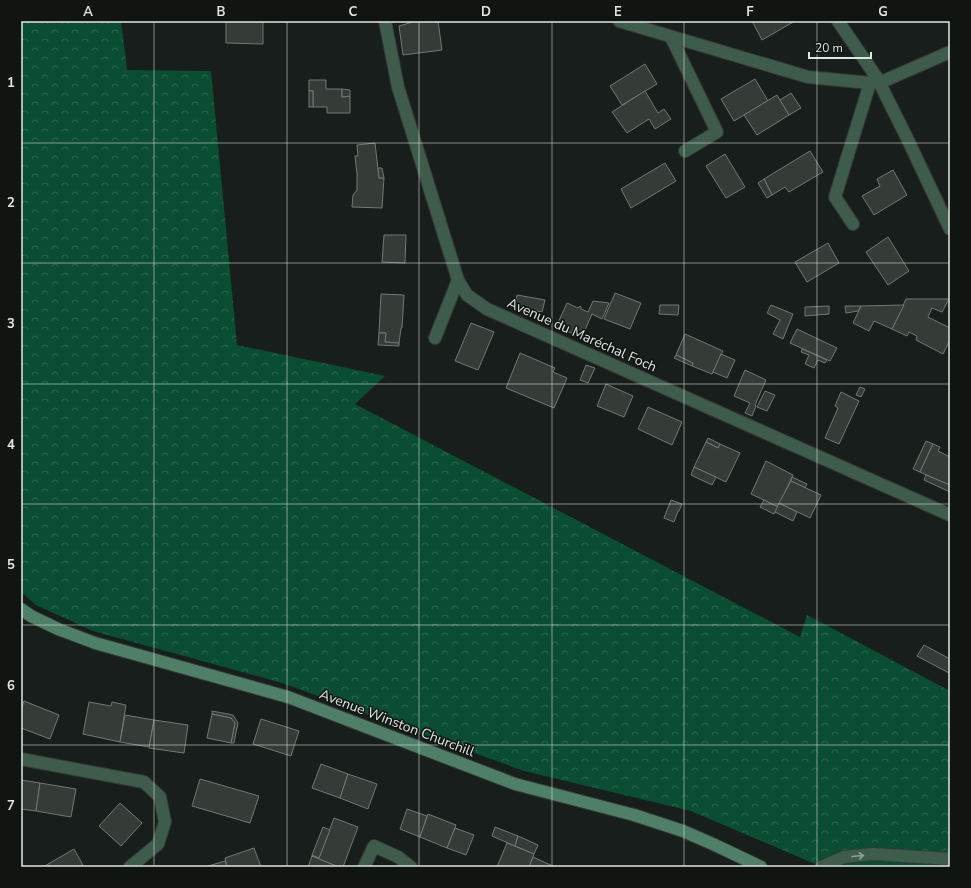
<svg xmlns="http://www.w3.org/2000/svg" width="971" height="888" font-family="'Nunito Sans',sans-serif">
<defs>
<pattern id="forest-crowns" width="20" height="18" patternUnits="userSpaceOnUse"><rect width="20" height="18" fill="#094d33"/><path d="M2 6a3 3 0 1 1 6 0M12 15a3 3 0 1 1 6 0" fill="none" stroke="#2d6650"/></pattern>
</defs>
<rect width="100%" height="100%" fill="#181e1b"/>
<path fill="url(#forest-crowns)" d="M21,21H121L127,70L211,71L237,345L385,376L355,404L800,637L807,615L950,691V867H822L691,811L524,771L282,683L93,631L36,605L21,592Z"/>
<g fill="#353c38" stroke="#727975">
<path d="M226,21H263V44L226,43Z"/>
<path d="M416,21H438L442,50L403,55L399,26Z"/>
<path d="M752,21H795L762,40Z"/>
<path d="M645,64L657,84L622,105L610,86Z"/>
<path d="M755,79L768,101L734,121L721,99Z"/>
<path d="M309,80H326V89H342V97L350,96V113H327V107H313V91H309Z"/>
<path d="M342,89L350,90V96L342,97Z"/>
<rect x="309" y="91" width="4" height="16"/>
<path d="M645,91L658,113L664,109L671,119L655,129L649,119L627,133L612,112Z"/>
<path d="M791,93L801,108L789,115L780,100Z"/>
<path d="M777,95L789,115L757,135L744,115Z"/>
<path d="M375,143L379,178H384L382,208L352,207L353,195L357,190V174L355,156H358L357,145Z"/>
<path d="M810,151L823,172L789,192L785,187L772,195L764,179Z"/>
<path d="M725,154L745,187L726,198L706,166Z"/>
<path d="M665,163L676,181L631,208L621,189Z"/>
<path d="M378,168H382L384,178H379Z"/>
<path d="M893,170L907,195L874,215L862,196L880,186L877,179Z"/>
<path d="M764,179L772,195L767,198L758,183Z"/>
<path d="M384,235H406L405,263L382,262Z"/>
<path d="M888,237L909,271L888,285L866,252Z"/>
<path d="M828,243L839,263L807,282L795,262Z"/>
<path d="M615,293L641,303L630,329L604,319Z"/>
<path d="M381,294L404,295L402,328H401L399,343L385,342L386,333H379Z"/>
<path d="M517,295L545,300L542,312L515,307Z"/>
<path d="M906,299H949L942,312L932,308L928,317L950,328V340L943,354L916,340L917,336L909,332L907,336L892,329Z"/>
<path d="M593,301L609,303L602,319L592,314L582,337L556,327L567,303L578,308L580,306L581,307V309L588,312Z"/>
<path d="M660,305H679L678,315L659,314Z"/>
<path d="M771,305L793,314L783,339L773,334L780,320L767,313Z"/>
<path d="M904,305L892,329L874,321L869,331L853,323L861,306Z"/>
<path d="M829,306V314L805,316V307Z"/>
<path d="M845,306H861L858,311L846,313Z"/>
<path d="M471,323L494,332L478,370L455,361Z"/>
<path d="M797,329L837,348L830,361L790,343Z"/>
<path d="M379,333H386L385,342L399,343V346L378,345Z"/>
<path d="M685,334L723,351L712,374L692,366L693,363L676,355Z"/>
<path d="M802,349L827,360L825,363L818,360L814,368L805,364L809,355L801,352Z"/>
<path d="M520,353L555,368L553,372L567,378L554,408L506,388Z"/>
<path d="M721,354L735,360L727,378L713,372Z"/>
<path d="M676,355L693,363L692,366L674,358Z"/>
<path d="M586,365L595,368L588,383L580,380Z"/>
<path d="M745,370L766,380L755,405L756,406L752,416L745,413L750,403L734,396Z"/>
<path d="M606,384L633,396L624,417L597,406Z"/>
<path d="M860,387L865,389L861,397L856,395Z"/>
<path d="M765,391L775,395L767,411L757,407Z"/>
<path d="M841,392L859,401L839,444L825,438L838,408L835,406Z"/>
<path d="M648,407L682,422L672,445L638,429Z"/>
<path d="M708,438L720,444L718,448L706,442Z"/>
<path d="M926,441L933,444L920,472L913,469Z"/>
<path d="M706,442L718,448L720,444L740,453L726,482L694,467Z"/>
<path d="M933,444L940,447L938,451L950,457V486L920,472Z"/>
<path d="M766,461L793,475L778,507L751,494Z"/>
<path d="M694,467L716,477L712,485L691,475Z"/>
<path d="M926,475L950,485V492L924,480Z"/>
<path d="M792,477L807,484L805,488L791,481Z"/>
<path d="M791,481L821,495L810,518L779,503Z"/>
<path d="M671,500L682,504L679,511H678L674,522L664,518Z"/>
<path d="M764,500L778,507L774,514L760,507Z"/>
<path d="M779,503L797,512L793,521L775,512Z"/>
<path d="M924,645L950,659V670L949,673L917,656Z"/>
<path d="M24,701L59,715L50,739L21,728V709Z"/>
<path d="M89,702L111,706L112,702L126,705L120,742L83,734Z"/>
<path d="M212,711L233,715L238,723L234,743H231L235,723L231,718L212,714Z"/>
<path d="M212,714L231,718L235,723L231,743L207,738Z"/>
<path d="M125,715L154,720L149,747L120,742Z"/>
<path d="M261,719L299,731L291,756L253,744Z"/>
<path d="M154,720L188,725L184,753L149,748Z"/>
<path d="M321,764L348,774L340,798L312,788Z"/>
<path d="M348,774L377,784L368,809L340,798Z"/>
<path d="M200,779L259,796L250,823L192,806Z"/>
<path d="M21,780L40,783L36,811L21,809Z"/>
<path d="M40,783L76,789L71,817L36,811Z"/>
<path d="M120,803L142,823L121,846L99,826Z"/>
<path d="M407,809L427,816L420,837L400,829Z"/>
<path d="M428,814L456,825L447,848L420,837Z"/>
<path d="M334,818L358,827L343,867L336,866L312,856V855L319,858Z"/>
<path d="M323,827L330,830L319,858L312,855Z"/>
<path d="M495,827L518,836L515,846L492,836Z"/>
<path d="M455,828L474,835L466,855L447,848Z"/>
<path d="M518,836L538,845L534,854L515,846Z"/>
<path d="M507,843L534,854L529,867H497Z"/>
<path d="M254,848L261,867H227L225,858Z"/>
<path d="M74,849L84,867H43Z"/>
<path d="M312,856L336,866L340,867H308Z"/>
<path d="M533,857L555,867H529Z"/>
<path d="M225,861L227,867H205Z"/>
</g>
<g fill="none" stroke-linecap="round" stroke-linejoin="round">
<g stroke="#343a37" stroke-width="14">
<g id="lane">
<path d="M879,83L950,52"/>
<path d="M435,338L458,280"/>
</g>
</g>
<g stroke="#343a37" stroke-width="14">
<g id="street">
<path d="M385,21L398,87L458,280L467,295L487,309L950,515"/>
<path d="M619,21L808,77L870,83L877,78"/>
<path d="M838,21L877,78L906,136L950,229"/>
<path d="M671,37L717,132L685,151"/>
<path d="M853,224L835,197L870,83"/>
<path d="M21,759L144,782L160,797L165,822L158,844L130,867"/>
<path d="M364,867L374,846L398,857L411,867"/>
<path d="M821,867L844,857L873,854L950,859"/>
</g>
</g>
<g stroke="#343a37" stroke-width="14">
<path id="secondary" d="M21,609L31,616L58,629L95,643L288,697L515,784L634,815L683,831L715,845L761,867"/>
</g>
<use href="#lane" stroke="#3e5c4c" stroke-width="12"/>
<use href="#street" stroke="#3e5c4c" stroke-width="12"/>
<use href="#secondary" stroke="#4e8067" stroke-width="12"/>
</g>
<defs><path id="oneway-shaft" d="M-6 0H5M1.5-3L5.5 0L1.5 3" fill="none" stroke-width="1.6" stroke-linecap="round" stroke-linejoin="round"/></defs>
<use stroke="#90a098" href="#oneway-shaft" transform="translate(858 856) rotate(-5)"/>
<path fill="none" stroke="#e1e5e3" stroke-width="1" stroke-opacity="0.55" d="M154,21V867M287,21V867M419,21V867M552,21V867M684,21V867M817,21V867M21,143H950M21,263H950M21,384H950M21,504H950M21,625H950M21,745H950"/>
<g text-anchor="middle" dominant-baseline="central" stroke-width="3" stroke-linejoin="round" paint-order="stroke">
<g font-size="14" fill="#e1e5e3" stroke="#101512">
<text transform="translate(582 335) rotate(24)">Avenue du Maréchal Foch</text>
<text transform="translate(397 723) rotate(21)">Avenue Winston Churchill</text>
</g>
</g>
<rect width="971" height="888" fill="none" stroke="#101512" stroke-width="44"/>
<path d="M809 52v6h62v-6" fill="none" stroke="#e1e5e3" stroke-width="2"/>
<text x="815" y="52" font-size="12" fill="#e1e5e3" stroke="#101512" stroke-width="3" paint-order="stroke">20 m</text>
<rect x="22" y="22" width="927" height="844" fill="none" stroke="#e1e5e3" stroke-width="1.5"/>
<g font-size="13" text-anchor="middle" font-weight="bold" fill="#e1e5e3">
<text x="88" y="16">A</text>
<text x="221" y="16">B</text>
<text x="353" y="16">C</text>
<text x="486" y="16">D</text>
<text x="618" y="16">E</text>
<text x="750" y="16">F</text>
<text x="883" y="16">G</text>
<text x="11" y="87">1</text>
<text x="11" y="207">2</text>
<text x="11" y="328">3</text>
<text x="11" y="449">4</text>
<text x="11" y="569">5</text>
<text x="11" y="690">6</text>
<text x="11" y="810">7</text>
</g>
</svg>
